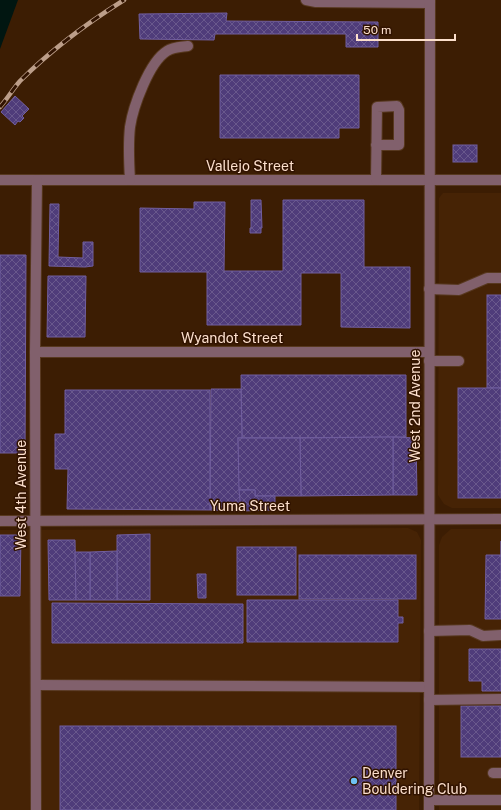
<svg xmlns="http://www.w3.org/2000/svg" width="501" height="810" font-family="'Public Sans',sans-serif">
<defs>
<pattern id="building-cross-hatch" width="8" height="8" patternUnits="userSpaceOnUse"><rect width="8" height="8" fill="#4f3c7a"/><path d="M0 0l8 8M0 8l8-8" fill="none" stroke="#69588c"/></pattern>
</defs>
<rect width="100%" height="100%" fill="#3c1d03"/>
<g fill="#462305">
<path d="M443,193H501V508H452L444,504L438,495L439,198Z"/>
<path d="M408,528L417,532L421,540L419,810H0V530Z"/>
<path d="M451,529H501V810H439V545L442,537Z"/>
</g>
<path fill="#011611" d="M0,0H18L0,49Z"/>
<g fill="url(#building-cross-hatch)" stroke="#715e9f">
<path d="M227,13L226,21L378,22V47H346V34H215L214,40L140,39L139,14Z"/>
<path d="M220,75H359V128H339V138H220Z"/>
<path d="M15,96L29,109L22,116L24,118L20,122L18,121L15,125L1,112Z"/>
<rect x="453" y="145" width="24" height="17"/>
<path d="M251,200H261L262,228H261V233H250V228H251Z"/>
<path d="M283,200H364V267H410V328L341,327V273H301V325H207V272H140V208L194,209V202H225L224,271H283Z"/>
<path d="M50,204H59L58,257L83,258V242H93V266L85,267L49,266Z"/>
<path d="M0,255H26L25,453H0Z"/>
<path d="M48,276H86L85,337H47Z"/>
<rect x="487" y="295" width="14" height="93"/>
<path d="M241,375H406V437L242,438Z"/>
<rect x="458" y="388" width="43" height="110"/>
<path d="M211,389H241L242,438H238L241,511L210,510Z"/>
<path d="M65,390H210V510L67,509L68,469H55V434H65Z"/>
<path d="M393,437L416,438L417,495H393Z"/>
<path d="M393,437V495L301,496L300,438Z"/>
<path d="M238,438H300L301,496H255V490H239Z"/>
<path d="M239,490H255V496H275V510L241,511Z"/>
<path d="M150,534V600H117V535Z"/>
<path d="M0,535H21L20,596H0Z"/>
<path d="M48,540H75L76,600H49Z"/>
<path d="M501,541V619H485L486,555H501Z"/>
<rect x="237" y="547" width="59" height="48"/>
<path d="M117,551V600H90V552Z"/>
<path d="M75,552H90V600H76Z"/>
<rect x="299" y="555" width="117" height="44"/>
<path d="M197,574H206V598H198Z"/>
<path d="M247,600H398V617H403V623H398V642H247Z"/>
<path d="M52,603L243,604V643H52Z"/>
<path d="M469,649H501V691H482V681H469Z"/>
<rect x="461" y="706" width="40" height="51"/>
<rect x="60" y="726" width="336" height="84"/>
</g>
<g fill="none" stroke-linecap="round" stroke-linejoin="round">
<g stroke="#57381f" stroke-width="12">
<g id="minor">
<path d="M306,0L316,2L429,3"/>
<path d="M0,180H501"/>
<path d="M130,180C129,163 128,145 130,127C133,107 149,62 167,51C173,47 181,47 188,46"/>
<path d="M376,180L377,107L397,106L399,110V145H376"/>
<path d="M429,289L459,290L487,278H501"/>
<path d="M35,352H429"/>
<path d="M429,361H459"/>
<path d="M0,521L501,519"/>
<path d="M429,631L470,630L483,636L501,635"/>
<path d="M36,685L429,687"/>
<path d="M429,700L501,699"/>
<path d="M493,773H501"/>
<path d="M429,800H501"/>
<path d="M36,810L35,352L37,180"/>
<path d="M429,810L430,0"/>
</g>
</g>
<use href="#minor" stroke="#81606c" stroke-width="10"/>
<g stroke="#bc9e89" stroke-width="4.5">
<path id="rail" d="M0,107C7,99 13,89 20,81C51,50 87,23 124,0"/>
</g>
<use href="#rail" stroke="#311300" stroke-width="3" stroke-dasharray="9" stroke-linecap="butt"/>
</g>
<circle fill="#6ec2f3" stroke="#311300" stroke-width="1.5" cx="354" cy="781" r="4"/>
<g text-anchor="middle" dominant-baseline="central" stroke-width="3" stroke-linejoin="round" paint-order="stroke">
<g font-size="14" fill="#fcdfcc" stroke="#311300">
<text x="250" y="166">Vallejo Street</text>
<text x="232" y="338">Wyandot Street</text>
<text transform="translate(415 406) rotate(-90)">West 2nd Avenue</text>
<text transform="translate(21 495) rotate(-90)">West 4th Avenue</text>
<text x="250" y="506">Yuma Street</text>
</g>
<g font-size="14" fill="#fcdfcc" stroke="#311300" text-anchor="start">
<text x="362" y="773">Denver<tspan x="362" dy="16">Bouldering Club</tspan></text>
</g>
</g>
<path d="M357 34v6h98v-6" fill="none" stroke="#fcdfcc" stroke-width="2"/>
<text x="363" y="34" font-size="12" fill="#fcdfcc" stroke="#311300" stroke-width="3" paint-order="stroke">50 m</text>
</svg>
